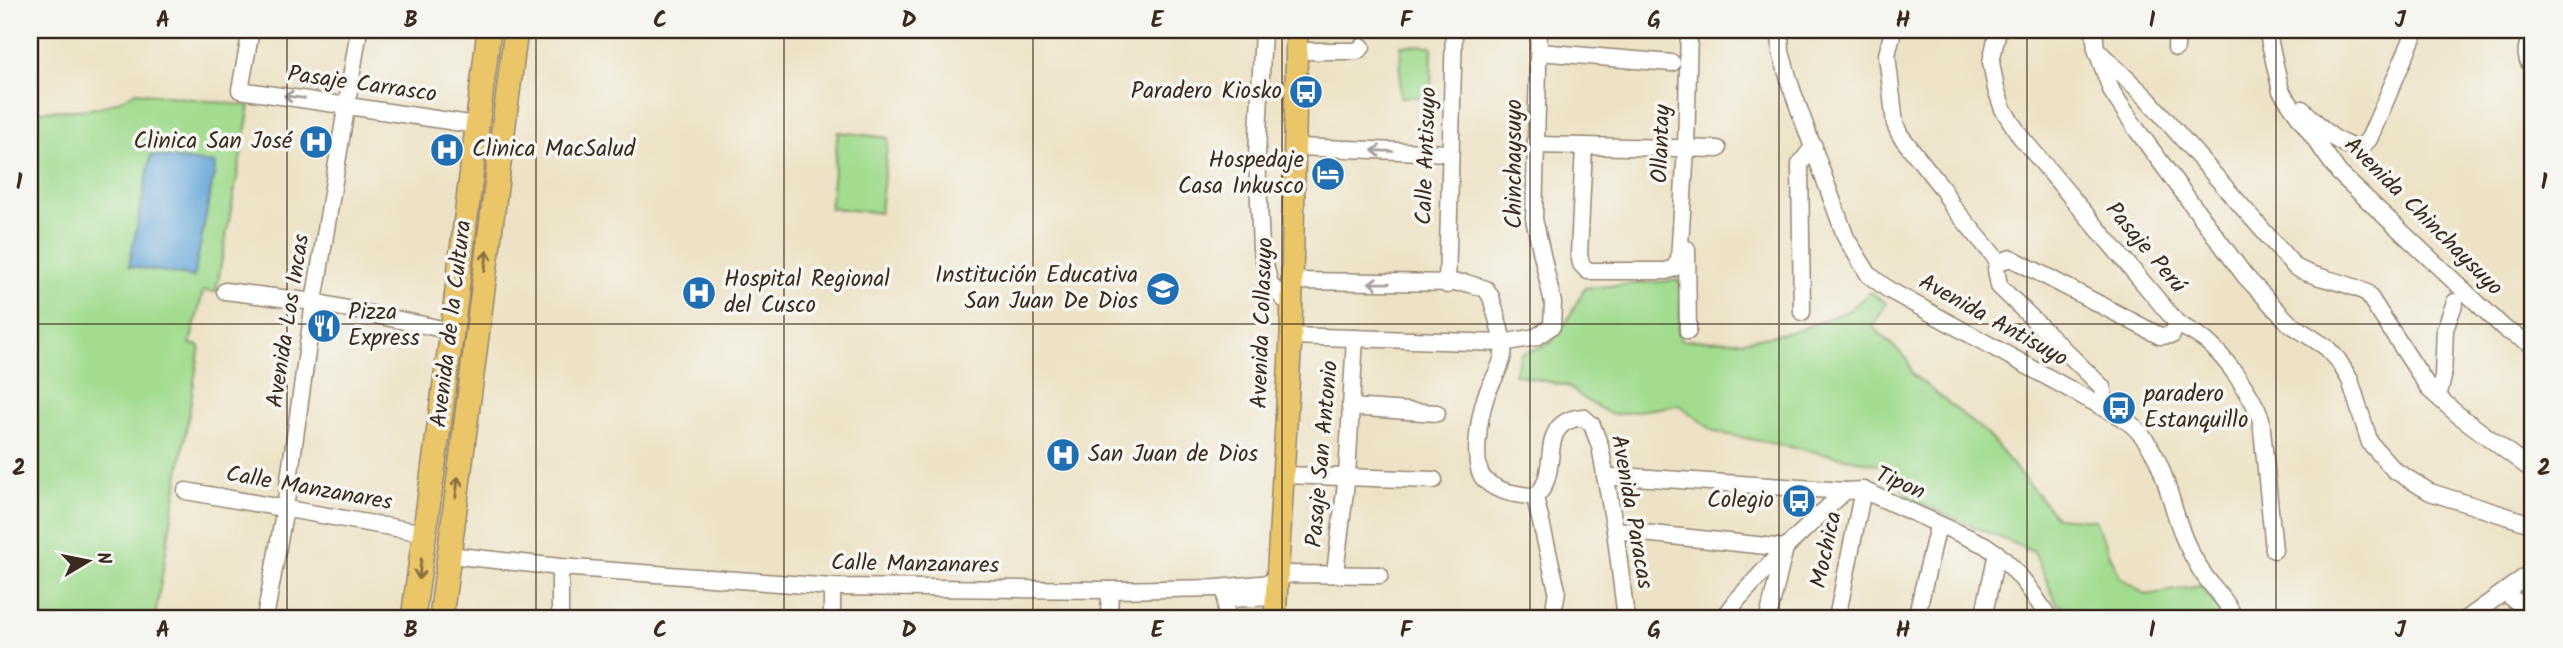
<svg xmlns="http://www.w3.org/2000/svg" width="2563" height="648" font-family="Kalam,sans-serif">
<rect width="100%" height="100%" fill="#f6f6f2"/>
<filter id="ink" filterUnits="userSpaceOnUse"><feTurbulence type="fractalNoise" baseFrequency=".0143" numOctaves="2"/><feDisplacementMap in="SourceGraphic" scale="14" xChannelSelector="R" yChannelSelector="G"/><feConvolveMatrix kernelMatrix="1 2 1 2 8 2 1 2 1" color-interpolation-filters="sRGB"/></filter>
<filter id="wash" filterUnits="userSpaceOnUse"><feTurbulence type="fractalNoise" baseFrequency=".00686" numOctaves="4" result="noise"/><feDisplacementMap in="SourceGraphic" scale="28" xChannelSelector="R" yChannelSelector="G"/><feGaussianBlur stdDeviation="1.57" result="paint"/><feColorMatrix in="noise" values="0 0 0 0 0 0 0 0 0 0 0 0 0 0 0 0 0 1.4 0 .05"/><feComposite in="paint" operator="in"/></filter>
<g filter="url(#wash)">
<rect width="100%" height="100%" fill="#ede2c5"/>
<g fill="#a1dc8f" stroke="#6e8356" stroke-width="2">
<path d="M1401,45L1432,46L1431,97H1400Z"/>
<path d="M136,92L250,106L216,292L203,291L190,344L200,346L155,618H30V112C73,108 96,116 136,92Z"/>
<path d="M838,132L888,138L880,213L830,208Z"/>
<path d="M1680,280V340L1742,341L1796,331L1850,310L1870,292L1886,303L1873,327L1908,360L1912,374L1986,433L2056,517L2095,520L2120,577L2146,595L2200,586L2220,610L2221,618H2093L2088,613L2057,604L2034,552L1909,499L1891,467L1715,432L1679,405L1612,415L1587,401L1567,386L1514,374L1521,354L1551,343L1567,321L1585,288Z"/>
</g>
<path fill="#65a6d8" stroke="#50687b" stroke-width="2" d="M151,155L216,164L194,277L129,266Z"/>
</g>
<g filter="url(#ink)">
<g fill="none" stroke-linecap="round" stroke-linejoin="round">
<g stroke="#948672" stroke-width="19">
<g id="minor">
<path d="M251,30L240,90L476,125"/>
<path d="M1263,30L1257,156L1261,248L1270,285L1284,299L1291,301"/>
<path d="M1780,30L1781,52L1791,87L1846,238L1869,275L1889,290L2126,420C2162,447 2166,489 2181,530C2185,543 2193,557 2200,569C2210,586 2227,599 2234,618"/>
<path d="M1893,30L1887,55L1895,124L1900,135L1942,188L1953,207L1999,262"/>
<path d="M1998,30L1991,62L1996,89L2003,109L2020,136L2177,323L2172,335L2160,336L2011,258L1999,262L1996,269L1999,286L2102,387L2105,403L2100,406"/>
<path d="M2094,30L2096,49L2112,92L2137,130L2245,276L2289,323L2326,347L2338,360L2350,380L2370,443L2394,470L2430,492L2525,522L2533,521"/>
<path d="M2267,30L2281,91L2339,173L2506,330L2533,345"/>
<path d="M2533,31C2527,45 2522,56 2533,68"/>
<path d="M2176,48L2177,30"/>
<path d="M1296,51H1357L1362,47"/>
<path d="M1539,52L1672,63"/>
<path d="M2100,53L2146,97L2295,267C2317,280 2344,280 2367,293L2430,390L2457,414L2532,470"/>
<path d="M2302,109C2320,125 2335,146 2360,148L2369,139L2416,30"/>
<path d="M1537,145L1718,149"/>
<path d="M1584,146L1579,254L1581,264L1588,271H1666L1674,268L1679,260L1686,148L1689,30"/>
<path d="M1296,147L1450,153"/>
<path d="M1687,249L1688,331"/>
<path d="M1292,281L1466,283L1486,289L1491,297C1495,312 1505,341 1503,355C1501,369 1491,382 1486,396C1480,414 1470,466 1485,480C1498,493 1518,494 1535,497C1564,472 1533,422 1583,417L1592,425L1600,446L1615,530L1626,618"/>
<path d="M1447,285L1454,30"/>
<path d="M225,291L314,302L452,331"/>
<path d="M1802,312L1800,164L1814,146"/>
<path d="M2177,323C2186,329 2197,334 2206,341C2226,358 2252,394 2261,419L2274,550"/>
<path d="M1291,336L1502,343L1536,337L1552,326L1553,303L1534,219L1539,30"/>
<path d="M2438,397L2443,377L2445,329L2455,302"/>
<path d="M1350,407L1437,413"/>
<path d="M1283,475L1434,480"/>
<path d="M1605,477H1635L1845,491"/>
<path d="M186,491L424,533"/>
<path d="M1535,497L1557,590L1555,603"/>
<path d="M1615,530L1785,548L1768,618"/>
<path d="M449,555L560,567L832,587L1110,590L1217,588L1271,583L1289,574L1380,575"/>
<path d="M560,567V618"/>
<path d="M1335,573L1347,475L1355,338"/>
<path d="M832,587V618"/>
<path d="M1226,591V618"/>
<path d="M2504,592L2533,614"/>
<path d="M1226,599L1276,597"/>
<path d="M265,618L285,508L314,302L359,30"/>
<path d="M1109,618L1110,590"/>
<path d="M1724,618L1738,599L1785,548L1845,491L1863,490L1985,545C2014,564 2031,590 2049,618"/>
<path d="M1837,618L1863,490"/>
<path d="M1916,618L1938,526"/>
<path d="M1983,618L1997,553"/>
<path d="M2468,618L2533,571"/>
</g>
</g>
<g stroke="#948672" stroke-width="24">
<path id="major" d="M1275,618L1291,336L1297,30"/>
</g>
<g stroke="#948672" stroke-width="26">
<g id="highway">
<path d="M413,618L452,331L489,30"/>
<path d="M441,618L516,30"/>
</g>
</g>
<use href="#minor" stroke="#fff" stroke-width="16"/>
<use href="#major" stroke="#eac669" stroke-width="21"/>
<use href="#highway" stroke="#eac669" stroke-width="23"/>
</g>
<defs><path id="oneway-shaft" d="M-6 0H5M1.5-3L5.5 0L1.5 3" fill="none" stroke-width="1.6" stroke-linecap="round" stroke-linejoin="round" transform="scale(1.75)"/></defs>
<g stroke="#a79f9a">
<use href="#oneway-shaft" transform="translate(294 97) rotate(-172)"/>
<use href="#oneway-shaft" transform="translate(1382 151) rotate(-178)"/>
<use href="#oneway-shaft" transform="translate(1379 283) rotate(-179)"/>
</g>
<g stroke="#8a7040">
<use href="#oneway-shaft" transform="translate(486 261) rotate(-83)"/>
<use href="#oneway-shaft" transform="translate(457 487) rotate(-83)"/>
<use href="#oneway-shaft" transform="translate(420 569) rotate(97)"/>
</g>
</g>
<path fill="none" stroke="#3b2a1e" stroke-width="2" stroke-opacity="0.55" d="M287,30V618M536,30V618M784,30V618M1033,30V618M1282,30V618M1530,30V618M1779,30V618M2027,30V618M2276,30V618M30,324H2533"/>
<defs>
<g id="bus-disc" transform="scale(1.75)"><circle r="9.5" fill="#1f6fb2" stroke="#f6f6f2"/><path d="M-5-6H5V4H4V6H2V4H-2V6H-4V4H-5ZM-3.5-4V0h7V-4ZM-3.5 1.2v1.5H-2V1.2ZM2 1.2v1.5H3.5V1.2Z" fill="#fff"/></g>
<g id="hospital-disc" transform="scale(1.75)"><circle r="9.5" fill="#1f6fb2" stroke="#f6f6f2"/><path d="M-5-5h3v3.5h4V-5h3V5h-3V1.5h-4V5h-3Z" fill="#fff"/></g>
<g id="hotel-disc" transform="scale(1.75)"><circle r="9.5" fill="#1f6fb2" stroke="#f6f6f2"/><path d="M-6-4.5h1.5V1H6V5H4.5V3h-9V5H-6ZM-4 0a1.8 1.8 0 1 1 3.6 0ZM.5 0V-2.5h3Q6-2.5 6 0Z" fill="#fff"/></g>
<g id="school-disc" transform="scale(1.75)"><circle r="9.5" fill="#1f6fb2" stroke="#f6f6f2"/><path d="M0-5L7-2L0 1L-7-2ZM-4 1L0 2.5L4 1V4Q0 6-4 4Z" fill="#fff"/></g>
<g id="restaurant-disc" transform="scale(1.75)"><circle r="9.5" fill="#1f6fb2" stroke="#f6f6f2"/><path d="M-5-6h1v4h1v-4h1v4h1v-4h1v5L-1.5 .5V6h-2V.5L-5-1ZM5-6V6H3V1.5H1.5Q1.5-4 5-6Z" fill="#fff"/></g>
</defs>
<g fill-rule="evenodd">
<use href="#bus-disc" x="1306" y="92"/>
<use href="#hospital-disc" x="316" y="142"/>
<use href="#hospital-disc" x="447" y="150"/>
<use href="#hotel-disc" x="1328" y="174"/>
<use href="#school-disc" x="1163" y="289"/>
<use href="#hospital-disc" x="699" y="293"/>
<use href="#restaurant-disc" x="324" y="326"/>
<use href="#bus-disc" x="2119" y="408"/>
<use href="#hospital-disc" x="1063" y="455"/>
<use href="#bus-disc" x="1799" y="501"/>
</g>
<g text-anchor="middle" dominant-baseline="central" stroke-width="7" stroke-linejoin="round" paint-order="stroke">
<g font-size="23" fill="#3b2a1e" stroke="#f6f6f2">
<text transform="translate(362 85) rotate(8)">Pasaje Carrasco</text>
<text transform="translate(1662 144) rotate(-88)">Ollantay</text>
<text transform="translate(1427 156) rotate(-88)">Calle Antisuyo</text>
<text transform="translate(1515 164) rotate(-90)">Chinchaysuyo</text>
<text transform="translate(2423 217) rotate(45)">Avenida Chinchaysuyo</text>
<text transform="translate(2145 248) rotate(50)">Pasaje Perú</text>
<text transform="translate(289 321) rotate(-81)">Avenida Los Incas</text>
<text transform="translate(1993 321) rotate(29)">Avenida Antisuyo</text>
<text transform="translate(1263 323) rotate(-88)">Avenida Collasuyo</text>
<text transform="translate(452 324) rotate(-83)">Avenida de la Cultura</text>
<text transform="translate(1323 454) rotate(-85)">Pasaje San Antonio</text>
<text transform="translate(1900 484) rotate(23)">Tipon</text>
<text transform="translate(309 489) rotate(10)">Calle Manzanares</text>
<text transform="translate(1631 512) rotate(80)">Avenida Paracas</text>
<text transform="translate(1827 550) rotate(-78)">Mochica</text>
<text transform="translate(915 565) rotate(1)">Calle Manzanares</text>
</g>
<g font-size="23" fill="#3b2a1e" stroke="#f6f6f2" text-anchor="end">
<text x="1282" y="92">Paradero Kiosko</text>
<text x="292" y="142">Clinica San José</text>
<text x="472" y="150" text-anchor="start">Clinica MacSalud</text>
<text x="1304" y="161">Hospedaje<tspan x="1304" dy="26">Casa Inkusco</tspan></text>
<text x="1138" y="276">Institución Educativa<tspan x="1138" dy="26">San Juan De Dios</tspan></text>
<text x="724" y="280" text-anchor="start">Hospital Regional<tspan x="724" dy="26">del Cusco</tspan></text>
<text x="348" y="313" text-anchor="start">Pizza<tspan x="348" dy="26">Express</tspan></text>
<text x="2144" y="395" text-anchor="start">paradero<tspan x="2144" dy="26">Estanquillo</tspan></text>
<text x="1088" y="455" text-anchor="start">San Juan de Dios</text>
<text x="1774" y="501">Colegio</text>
</g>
</g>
<rect width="2563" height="648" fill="none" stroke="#f6f6f2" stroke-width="77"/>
<g transform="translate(88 561) rotate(80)" stroke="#f6f6f2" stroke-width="5" paint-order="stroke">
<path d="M0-5L12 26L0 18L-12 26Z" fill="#3b2a1e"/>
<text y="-10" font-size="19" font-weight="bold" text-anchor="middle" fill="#3b2a1e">N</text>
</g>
<rect x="38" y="38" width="2486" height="572" fill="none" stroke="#3b2a1e" stroke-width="2.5"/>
<g font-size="23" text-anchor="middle" font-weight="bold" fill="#3b2a1e">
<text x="163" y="27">A</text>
<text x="411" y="27">B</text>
<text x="660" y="27">C</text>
<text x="909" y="27">D</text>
<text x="1157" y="27">E</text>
<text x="1406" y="27">F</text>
<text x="1654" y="27">G</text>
<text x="1903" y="27">H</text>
<text x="2152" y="27">I</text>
<text x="2400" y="27">J</text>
<text x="19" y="189">1</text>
<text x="2544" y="189">1</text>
<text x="19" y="475">2</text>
<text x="2544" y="475">2</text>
<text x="163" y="637">A</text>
<text x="411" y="637">B</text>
<text x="660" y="637">C</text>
<text x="909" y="637">D</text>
<text x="1157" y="637">E</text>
<text x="1406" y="637">F</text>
<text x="1654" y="637">G</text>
<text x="1903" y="637">H</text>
<text x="2152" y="637">I</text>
<text x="2400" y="637">J</text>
</g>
</svg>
